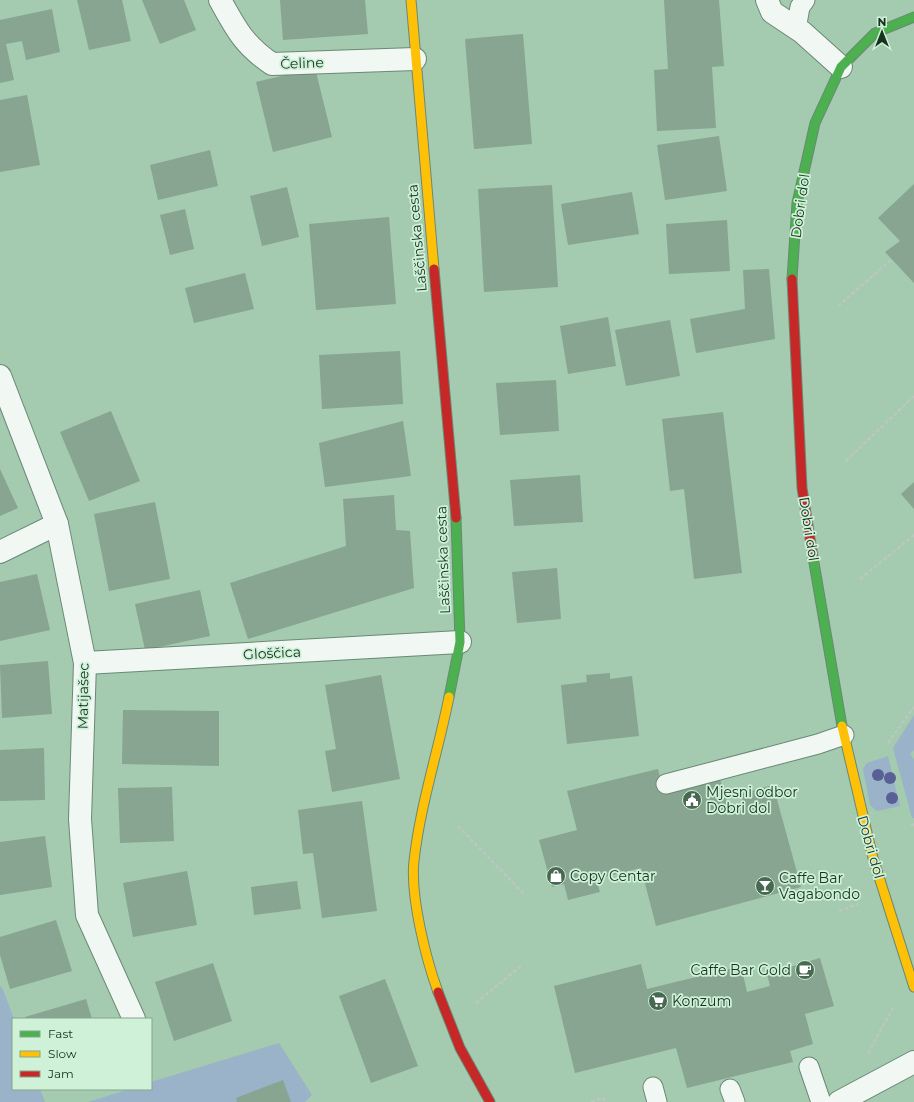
<svg xmlns="http://www.w3.org/2000/svg" width="914" height="1102" font-family="Montserrat,sans-serif">
<rect width="100%" height="100%" fill="#a4caaf"/>
<g fill="#9ab3c8">
<path d="M914,715V750L910,754L914,760V818H912L893,748Z"/>
<path d="M888,756L900,806L877,811L870,805L863,769L867,763Z"/>
<path d="M0,986L2,987L14,1019L13,1089H40L45,1102H0Z"/>
<path d="M279,1043L312,1095L305,1102H88L130,1089H151V1082Z"/>
</g>
<g fill="#87a590">
<path d="M77,0H122L131,41L89,50Z"/>
<path d="M142,0H184L196,30L160,44Z"/>
<path d="M280,0H365L368,34L283,40Z"/>
<path d="M664,0H719L724,66L712,67L716,128L657,131L654,70L668,69Z"/>
<path d="M52,9L60,52L26,60L22,41L6,44L14,80L0,83V20Z"/>
<path d="M523,34L532,144L474,149L465,39Z"/>
<path d="M315,68L332,137L273,152L256,82Z"/>
<path d="M27,95L40,165L0,172V100Z"/>
<path d="M719,136L727,191L665,200L657,145Z"/>
<path d="M210,150L218,186L158,200L150,165Z"/>
<path d="M914,184V283L885,252L900,241L878,218Z"/>
<path d="M552,185L558,287L484,292L478,189Z"/>
<path d="M287,187L299,237L262,246L250,196Z"/>
<path d="M632,192L639,234L568,245L561,204Z"/>
<path d="M185,209L194,249L170,255L160,215Z"/>
<path d="M389,217L396,304L316,310L309,224Z"/>
<path d="M727,220L730,271L669,274L666,224Z"/>
<path d="M769,269L775,339L696,353L690,319L745,309L743,270Z"/>
<path d="M245,273L254,309L194,323L185,288Z"/>
<path d="M608,317L616,366L568,374L560,326Z"/>
<path d="M670,320L680,376L626,386L615,330Z"/>
<path d="M400,351L403,404L322,409L319,355Z"/>
<path d="M556,380L559,431L500,435L496,383Z"/>
<path d="M111,411L140,481L89,501L60,432Z"/>
<path d="M723,412L742,573L694,579L684,489L670,491L662,419Z"/>
<path d="M403,421L411,476L325,487L319,443Z"/>
<path d="M0,469L18,508L0,516Z"/>
<path d="M580,475L583,522L514,526L510,480Z"/>
<path d="M914,482V509L901,494Z"/>
<path d="M394,495L396,530L410,531L414,588L248,639L230,583L346,546L343,499Z"/>
<path d="M155,502L170,579L109,591L94,514Z"/>
<path d="M557,568L561,619L517,623L512,572Z"/>
<path d="M37,574L50,630L0,641V582Z"/>
<path d="M200,590L210,636L145,650L135,604Z"/>
<path d="M48,661L52,714L2,718L0,665Z"/>
<path d="M610,673V679L632,676L639,736L567,744L561,685L587,682L586,675Z"/>
<path d="M381,675L400,779L332,792L325,751L336,749L325,685Z"/>
<path d="M123,710L219,711V766L122,764Z"/>
<path d="M44,748L45,800L0,801V750Z"/>
<path d="M658,769L664,793L720,779L730,813L745,809L741,794L773,785L801,887L656,926L641,868L596,879L600,892L568,900L564,884L552,887L539,840L577,830L567,791Z"/>
<path d="M172,787L174,841L120,843L118,788Z"/>
<path d="M362,801L377,911L322,918L313,853L303,854L298,810Z"/>
<path d="M45,836L52,887L0,895V842Z"/>
<path d="M187,871L197,925L133,937L123,883Z"/>
<path d="M297,881L301,909L254,915L251,887Z"/>
<path d="M56,920L72,971L10,989L0,955V937Z"/>
<path d="M820,958L834,1006L805,1014L813,1044L790,1051L793,1062L687,1088L676,1048L575,1073L554,986L641,964L647,989L741,966L747,992L770,986L767,974Z"/>
<path d="M213,963L232,1021L174,1041L155,982Z"/>
<path d="M385,979L418,1066L371,1083L339,996Z"/>
<path d="M86,999L92,1019H26L25,1017Z"/>
<path d="M283,1080L291,1102H237L236,1098Z"/>
</g>
<g fill="none" stroke-linecap="round" stroke-linejoin="round">
<g stroke="#6a8975" stroke-width="21">
<g id="lane">
<path d="M796,29L800,7L805,0"/>
<path d="M666,784L818,744L844,735"/>
<path d="M809,1067L821,1102"/>
<path d="M653,1087L657,1102"/>
<path d="M730,1089L735,1102"/>
</g>
</g>
<g stroke="#6a8975" stroke-width="24">
<g id="street">
<path d="M220,0C236,29 244,45 272,64L415,59"/>
<path d="M767,0L772,12L802,32L841,67"/>
<path d="M0,376L57,524L85,663L80,819L87,915L134,1019"/>
<path d="M0,552L57,524"/>
<path d="M85,663L460,642"/>
<path d="M839,1102L914,1062"/>
</g>
</g>
<g stroke="#6a8975" stroke-width="11">
<g id="fast">
<path d="M792,279L797,203L815,123L841,67L875,33L914,17"/>
<path d="M813,557L842,726"/>
<path d="M449,697L460,642L456,518"/>
</g>
</g>
<g stroke="#6a8975" stroke-width="11">
<g id="slow">
<path d="M411,0L434,269"/>
<path d="M842,726L873,858L914,987"/>
<path d="M438,992C426,959 410,896 414,861C420,806 438,752 449,697"/>
</g>
</g>
<g stroke="#6a8975" stroke-width="11">
<g id="jam">
<path d="M434,269L456,518"/>
<path d="M792,279L802,488L813,557"/>
<path d="M438,992L460,1048L490,1102"/>
</g>
</g>
<g stroke="#bcc7bf" stroke-width="2.5" stroke-dasharray="4 2" stroke-linecap="butt">
<path d="M838,306L892,259"/>
<path d="M846,461L914,396"/>
<path d="M860,579L914,535"/>
<path d="M888,743L914,707"/>
<path d="M458,826L525,895"/>
<path d="M911,826L914,824"/>
<path d="M839,911L859,904"/>
<path d="M476,1003L521,966"/>
<path d="M868,1053L894,1006"/>
<path d="M602,1098L608,1102"/>
<path d="M591,1102L602,1098"/>
</g>
<use href="#lane" stroke="#f1f7f3" stroke-width="19"/>
<use href="#street" stroke="#f1f7f3" stroke-width="22"/>
<use href="#fast" stroke="#4caf50" stroke-width="9"/>
<use href="#slow" stroke="#ffc107" stroke-width="9"/>
<use href="#jam" stroke="#c62828" stroke-width="9"/>
</g>
<g fill="#596095">
<circle cx="878" cy="775" r="6"/>
<circle cx="890" cy="778" r="6"/>
<circle cx="892" cy="798" r="6"/>
</g>
<defs>
<g id="civic-disc" transform="scale(1)"><circle r="9.5" fill="#486852" stroke="#cff1d8"/><path d="M-.6-6.5H3V-4.5H.6V-3L4-1V1h2V6H-6V1h2V-1L-.6-3ZM-1.2 2.5V6h2.4V2.5Z" fill="#fff"/></g>
<g id="shop-disc" transform="scale(1)"><circle r="9.5" fill="#486852" stroke="#cff1d8"/><path d="M-5-2.5h2.3a2.7 3.5 0 0 1 5.4 0H5L5.5 6h-11ZM-1.5-2.5h3a1.5 2.3 0 0 0-3 0Z" fill="#fff"/></g>
<g id="bar-disc" transform="scale(1)"><circle r="9.5" fill="#486852" stroke="#cff1d8"/><path d="M-6-5H6L.8 .8V4.5H3.5V6h-7V4.5H-.8V.8Z" fill="#fff"/></g>
<g id="cafe-disc" transform="scale(1)"><circle r="9.5" fill="#486852" stroke="#cff1d8"/><path d="M-5.5-4.5H6V0H3Q3 3.5 0 3.5H-2.5Q-5.5 3.5-5.5 0ZM3-3.2v2h1.7v-2ZM-6 4.5H4V6H-6Z" fill="#fff"/></g>
<g id="supermarket-disc" transform="scale(1)"><circle r="9.5" fill="#486852" stroke="#cff1d8"/><path d="M-6-5.5h2.5l.6 2H6L4.5 2H-2.5L-4.4-4H-6ZM-1.5 3.2a1.3 1.3 0 1 0 .1 0ZM3 3.2a1.3 1.3 0 1 0 .1 0Z" fill="#fff"/></g>
</defs>
<g fill-rule="evenodd">
<use href="#civic-disc" x="692" y="800"/>
<use href="#shop-disc" x="556" y="876"/>
<use href="#bar-disc" x="765" y="886"/>
<use href="#cafe-disc" x="805" y="970"/>
<use href="#supermarket-disc" x="658" y="1001"/>
</g>
<g text-anchor="middle" dominant-baseline="central" stroke-width="3.5" stroke-linejoin="round" paint-order="stroke">
<g font-size="14" fill="#173320" stroke="#cff1d8">
<text transform="translate(302 63) rotate(-2)">Čeline</text>
<text transform="translate(800 206) rotate(-82)">Dobri dol</text>
<text transform="translate(417 238) rotate(-95)">Laščinska cesta</text>
<text transform="translate(809 529) rotate(81)">Dobri dol</text>
<text transform="translate(443 560) rotate(-92)">Laščinska cesta</text>
<text transform="translate(272 653) rotate(-3)">Gloščica</text>
<text transform="translate(83 696) rotate(-89)">Matijašec</text>
<text transform="translate(871 847) rotate(74)">Dobri dol</text>
</g>
<g font-size="14" fill="#173320" stroke="#cff1d8" text-anchor="start">
<text x="706" y="792">Mjesni odbor<tspan x="706" dy="16">Dobri dol</tspan></text>
<text x="570" y="876">Copy Centar</text>
<text x="779" y="878">Caffe Bar<tspan x="779" dy="16">Vagabondo</tspan></text>
<text x="791" y="970" text-anchor="end">Caffe Bar Gold</text>
<text x="672" y="1001">Konzum</text>
</g>
</g>
<rect x="12" y="1018" width="140" height="72" fill="#cff1d8" stroke="#85a58e"/>
<rect x="20" y="1031" width="20" height="6" fill="#4caf50" stroke="#85a58e"/>
<text x="48" y="1038" font-size="12" fill="#173320">Fast</text>
<rect x="20" y="1051" width="20" height="6" fill="#ffc107" stroke="#85a58e"/>
<text x="48" y="1058" font-size="12" fill="#173320">Slow</text>
<rect x="20" y="1071" width="20" height="6" fill="#c62828" stroke="#85a58e"/>
<text x="48" y="1078" font-size="12" fill="#173320">Jam</text>
<g transform="translate(882 32)" stroke="#cff1d8" stroke-width="3" paint-order="stroke">
<path d="M0-3L7 15L0 10L-7 15Z" fill="#173320"/>
<text y="-6" font-size="11" font-weight="bold" text-anchor="middle" fill="#173320">N</text>
</g>
</svg>
